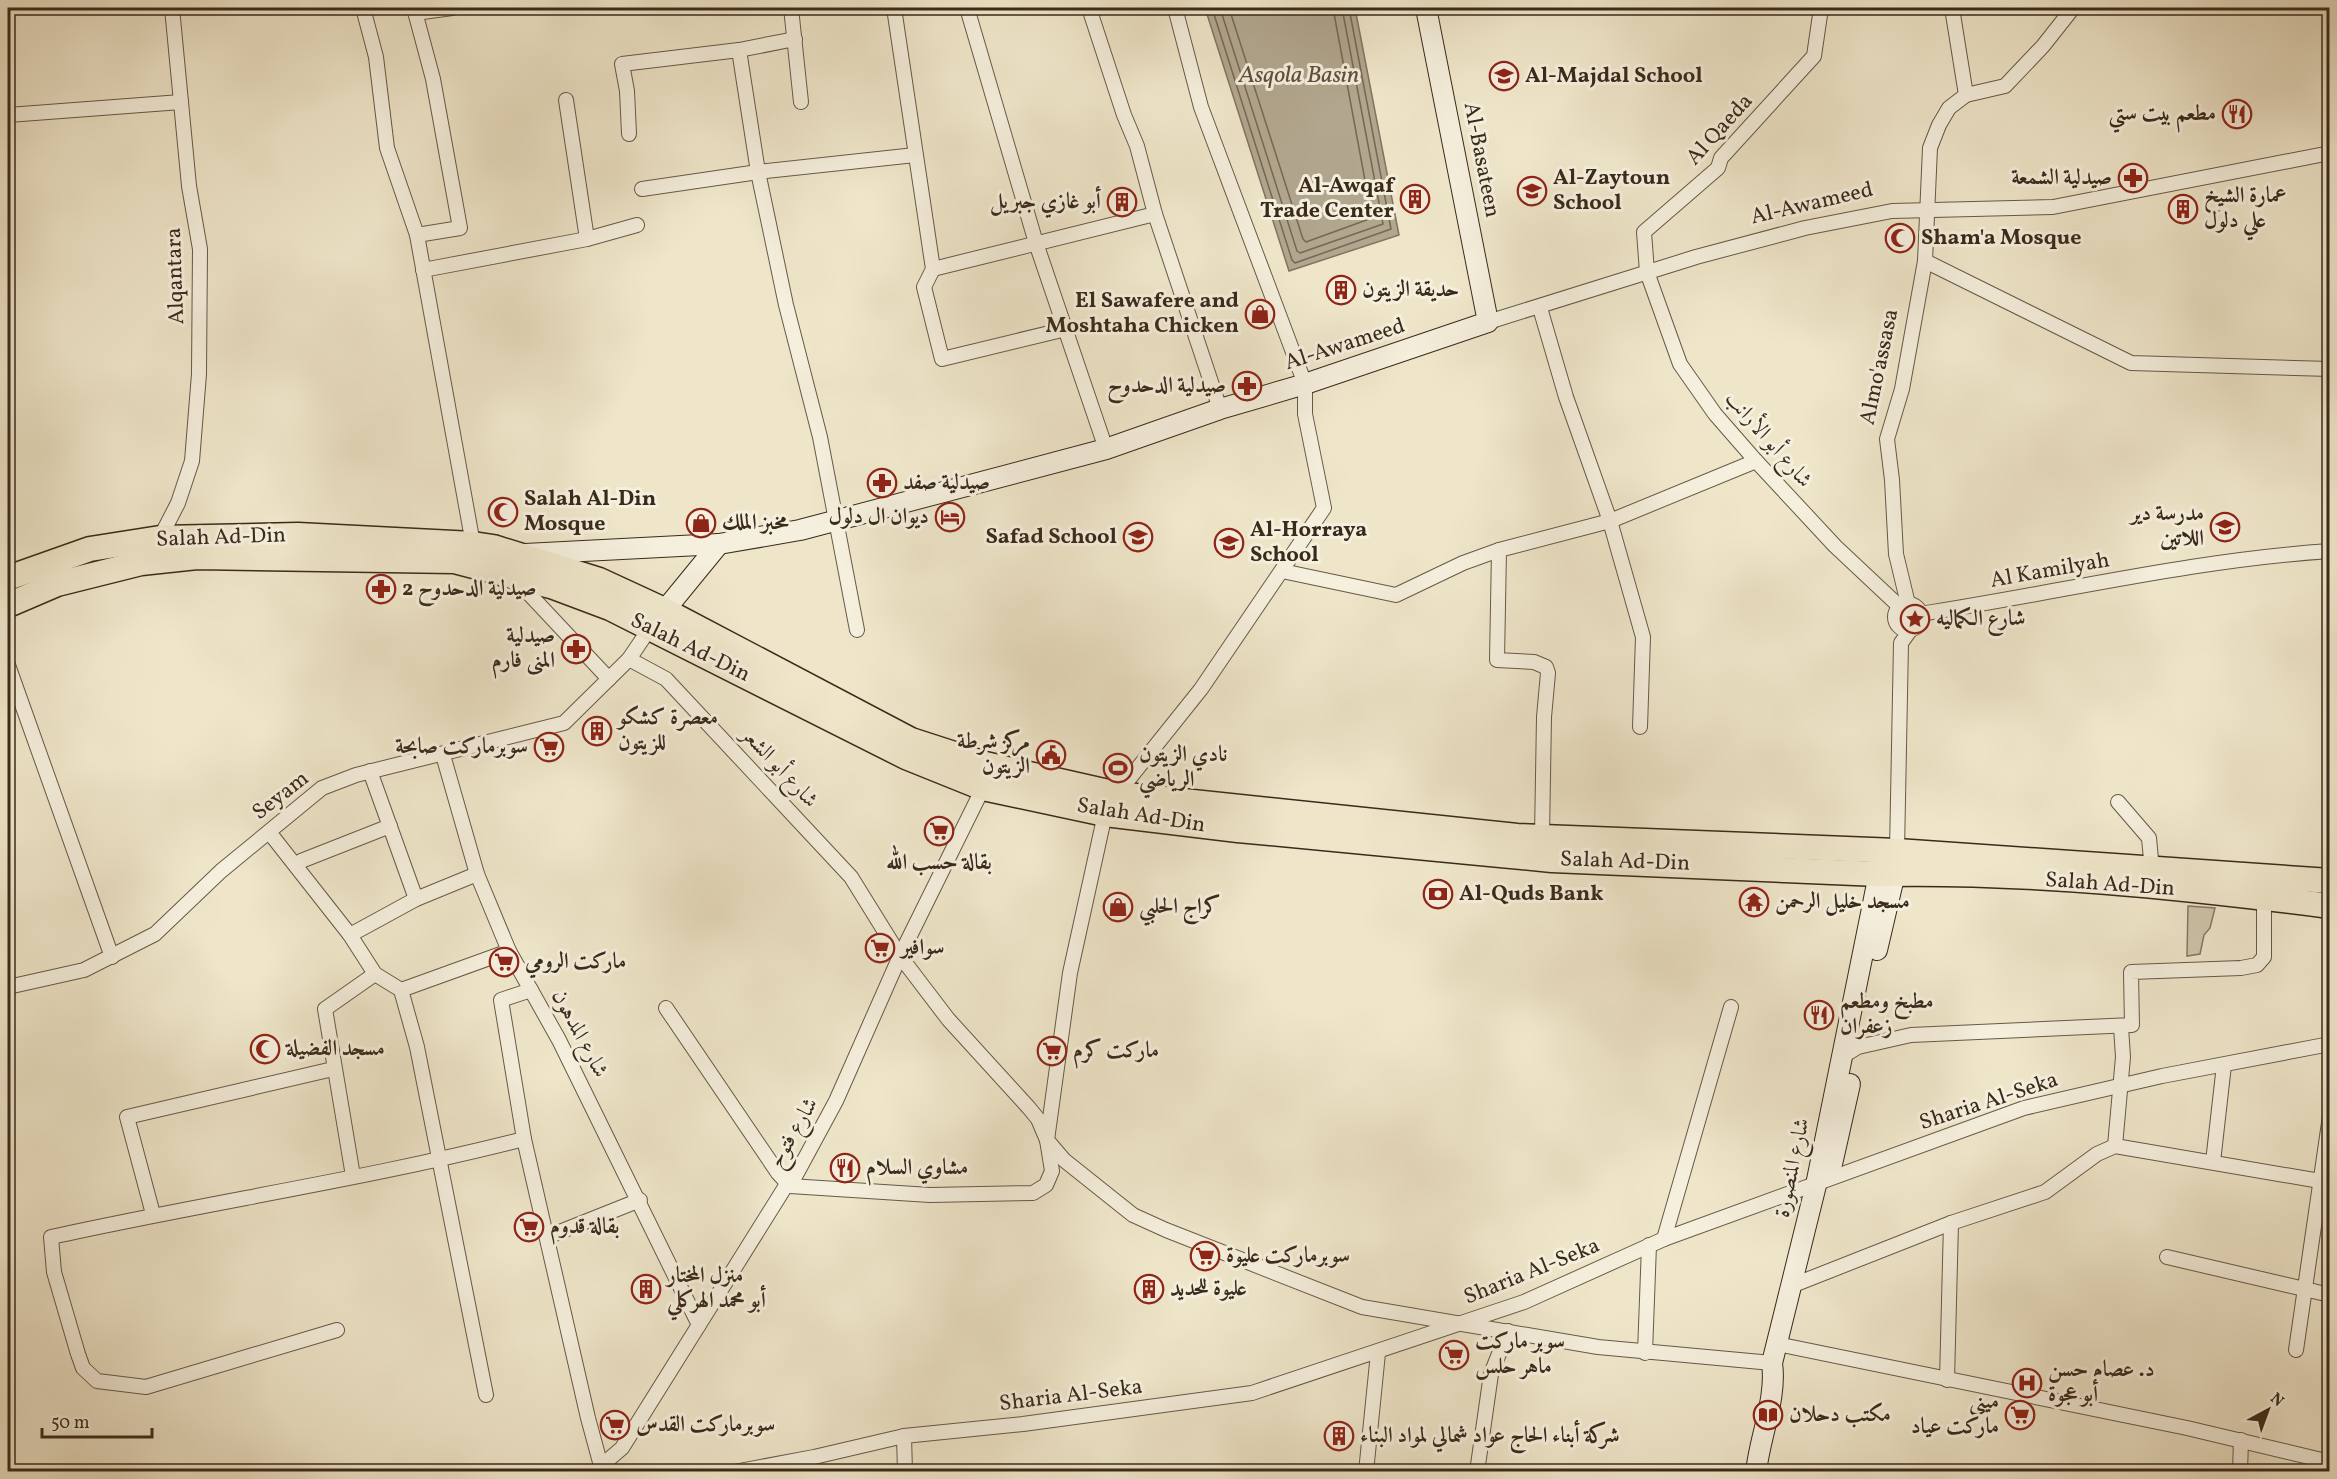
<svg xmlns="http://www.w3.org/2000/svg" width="2337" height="1479" font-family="Vollkorn,Amiri,serif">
<rect width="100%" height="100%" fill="#efe6ca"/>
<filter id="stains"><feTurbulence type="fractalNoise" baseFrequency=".00333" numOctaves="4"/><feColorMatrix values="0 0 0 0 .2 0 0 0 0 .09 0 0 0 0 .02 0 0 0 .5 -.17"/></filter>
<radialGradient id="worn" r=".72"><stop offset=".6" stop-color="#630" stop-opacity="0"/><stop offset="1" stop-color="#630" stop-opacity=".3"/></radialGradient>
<path fill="#d0c6ac" stroke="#857864" stroke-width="1.5" d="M2188,906L2215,908L2210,928L2204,935L2200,954L2187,956Z"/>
<path fill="#b1a68e" stroke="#817460" stroke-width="1.5" d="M1205,8H1355L1399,235L1289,271Z"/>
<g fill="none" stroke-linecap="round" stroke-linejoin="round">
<g stroke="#766854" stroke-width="1.5">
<path d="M1212,8L1292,260L1295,263L1391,229L1349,8"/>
<path d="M1220,8L1297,251L1300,253L1383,224L1342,8"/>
<path d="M1229,8L1303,239L1306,242L1372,218L1333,8"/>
</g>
<g stroke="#675947" stroke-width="16">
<g id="minor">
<path d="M363,8L376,57L387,148L417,235L473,544"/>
<path d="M414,8L433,79L460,228L417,235"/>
<path d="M791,8L801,102"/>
<path d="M894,8L933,269L924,287L942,359L1066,329"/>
<path d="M967,8L1036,243L1106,449"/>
<path d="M1089,8L1124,115L1137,146L1155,214L1220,409"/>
<path d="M1821,8L1814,56L1721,158L1718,168L1644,232L1647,272L1680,364L1715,414L1756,461L1835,546L1900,607"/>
<path d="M415,13L452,8"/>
<path d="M739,50L795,39"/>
<path d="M1966,95L2005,86L2043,46L2073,8"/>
<path d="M566,100L587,239"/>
<path d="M8,115L181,102"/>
<path d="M629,134L627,91L622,64L739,50L758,172L786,305L820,437L857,630"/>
<path d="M642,189L758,172L915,155"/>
<path d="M1925,261L2131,363L2330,369"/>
<path d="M933,269L1155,214"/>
<path d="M423,270L587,239L637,225"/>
<path d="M1540,308L1566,397L1610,521L1643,637L1640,727"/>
<path d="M1488,322L1696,257L1805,228L1892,211L2053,207L2330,153"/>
<path d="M160,538L178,503L192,461L199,374L200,249L189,186L172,8"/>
<path d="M1499,550L1497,660L1534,662L1546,667L1548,673L1544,717L1542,836"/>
<path d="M1282,571L1396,595L1463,563L1499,550L1610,521L1756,461"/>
<path d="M517,581L609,679"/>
<path d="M1908,604L1896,554L1892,480L1887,439L1902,389L1925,261L1930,148L1939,125L1949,108L1966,95L1952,8"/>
<circle cx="1908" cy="617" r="13"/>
<path d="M1920,614C2057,593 2192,560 2330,551"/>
<path d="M650,628L629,659L666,679L851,877L900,956L948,1019L1029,1108L1038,1119L1047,1140L1064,1160L1133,1215L1166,1230L1362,1307L1598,1347L1772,1363"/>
<path d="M8,665L112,957"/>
<path d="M443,755L477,874L509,951L559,1040L699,1325"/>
<path d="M370,771L416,899"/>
<path d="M2118,802L2149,838L2152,870"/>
<path d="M269,832L350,935L375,974L401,990L417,1047L486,1395"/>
<path d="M1897,851L1901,643L1911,629"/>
<path d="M301,861L390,826"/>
<path d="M350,935L416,899L477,874"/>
<path d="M8,987L84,970L155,934L221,871L322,788L356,775L564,723L629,659"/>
<path d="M401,990L509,951"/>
<path d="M531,990L501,1000L524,1139L588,1418L601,1466"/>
<path d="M666,1008L778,1173L790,1186L930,1195L1033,1193L1046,1185L1052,1171L1047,1140L1070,973L1105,814L1117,794L1201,689L1324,508L1305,414V384L1201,107L1175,8"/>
<path d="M1843,1056L1858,1047L1911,1035L2132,1025L2131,972L2241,968L2257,965L2264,957V898"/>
<path d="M2115,1146L2123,1057L2121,1027"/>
<path d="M2213,1162L2224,1065"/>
<path d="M353,1176L325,1009L375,974"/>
<path d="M153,1214L127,1117L333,1069"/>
<path d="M547,1237L640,1200"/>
<path d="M1664,1239L1731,1007"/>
<path d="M2167,1257L2330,1295"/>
<path d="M1791,1286L1951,1223L2045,1192L2097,1154L2115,1146L2320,1181"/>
<path d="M337,1330L146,1387L97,1381L83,1368L78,1354L54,1272L51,1237C209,1202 368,1179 524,1139"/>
<path d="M1777,1344L2187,1428L2330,1462"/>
<path d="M2296,1350L2330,1116"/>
<path d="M1645,1353L1649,1245"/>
<path d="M1947,1380L1951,1223"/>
<path d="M904,1436L905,1472"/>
<path d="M601,1472V1466L622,1448L787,1184L790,1186L836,1101L900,956L983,788"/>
<path d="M734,1472L814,1457L904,1436L1023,1424L1252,1393L1524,1302L1664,1239L2024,1108L2162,1076L2330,1044"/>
<path d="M1366,1472L1378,1353"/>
<path d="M1477,1472L1491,1374L1508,1331"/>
<path d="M2240,1472L2241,1440"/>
</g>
</g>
<g stroke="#3a2a1b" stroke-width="22">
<g id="secondary">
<path d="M525,554L719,544L800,530L1106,449L1220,409L1305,384L1488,322L1426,8"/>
<path d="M656,621L719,544"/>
<path d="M1877,950L1895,873"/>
<path d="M1832,1164L1850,1084"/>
<path d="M1756,1472C1760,1436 1777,1398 1772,1363L1816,1185L1879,874"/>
</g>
</g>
<g stroke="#3a2a1b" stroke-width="27">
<g id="trunk">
<path d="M8,578L90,549L160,538L298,535L473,544L493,547L599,580L664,610L911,740L985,764L1117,794L1517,836L1897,851L2330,881"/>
<path d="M8,605L57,584L141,563L197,557L454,561L554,587L610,608L906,757L983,788L1105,814L1238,830L1490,854L1552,860L1879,874C2028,871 2182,887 2330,906"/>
</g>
</g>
<use href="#minor" stroke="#f5efdd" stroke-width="14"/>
<use href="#secondary" stroke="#f5efdd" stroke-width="20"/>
<use href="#trunk" stroke="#efe6ca" stroke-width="24"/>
</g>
<defs>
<g id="school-ring" transform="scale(1.5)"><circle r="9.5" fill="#f5efdd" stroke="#8f2418" stroke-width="1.5"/><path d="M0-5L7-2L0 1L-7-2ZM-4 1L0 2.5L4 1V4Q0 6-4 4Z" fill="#8f2418"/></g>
<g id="restaurant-ring" transform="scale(1.5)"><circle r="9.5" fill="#f5efdd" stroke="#8f2418" stroke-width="1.5"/><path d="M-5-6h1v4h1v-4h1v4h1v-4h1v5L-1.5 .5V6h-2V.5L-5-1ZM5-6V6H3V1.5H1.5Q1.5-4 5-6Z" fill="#8f2418"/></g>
<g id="pharmacy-ring" transform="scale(1.5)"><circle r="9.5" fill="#f5efdd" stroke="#8f2418" stroke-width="1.5"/><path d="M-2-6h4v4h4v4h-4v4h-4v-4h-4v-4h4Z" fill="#8f2418"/></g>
<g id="building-ring" transform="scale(1.5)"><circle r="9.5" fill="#f5efdd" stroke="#8f2418" stroke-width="1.5"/><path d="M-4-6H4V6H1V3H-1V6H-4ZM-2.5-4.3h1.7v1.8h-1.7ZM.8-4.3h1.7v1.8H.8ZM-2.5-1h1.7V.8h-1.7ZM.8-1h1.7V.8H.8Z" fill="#8f2418"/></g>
<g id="mosque-ring" transform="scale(1.5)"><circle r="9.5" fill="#f5efdd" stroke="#8f2418" stroke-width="1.5"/><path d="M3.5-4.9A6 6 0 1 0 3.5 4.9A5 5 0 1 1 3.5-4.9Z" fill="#8f2418"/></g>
<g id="shop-ring" transform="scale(1.5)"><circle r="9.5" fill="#f5efdd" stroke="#8f2418" stroke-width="1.5"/><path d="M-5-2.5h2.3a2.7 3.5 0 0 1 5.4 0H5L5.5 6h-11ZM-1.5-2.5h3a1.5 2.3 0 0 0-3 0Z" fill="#8f2418"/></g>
<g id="hotel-ring" transform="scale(1.5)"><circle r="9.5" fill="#f5efdd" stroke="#8f2418" stroke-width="1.5"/><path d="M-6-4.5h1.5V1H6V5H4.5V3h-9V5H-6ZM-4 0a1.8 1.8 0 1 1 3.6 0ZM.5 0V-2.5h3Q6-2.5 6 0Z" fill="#8f2418"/></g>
<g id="sight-ring" transform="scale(1.5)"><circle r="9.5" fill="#f5efdd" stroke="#8f2418" stroke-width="1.5"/><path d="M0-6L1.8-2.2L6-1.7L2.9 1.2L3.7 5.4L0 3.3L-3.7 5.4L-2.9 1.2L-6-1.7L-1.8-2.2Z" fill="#8f2418"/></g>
<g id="supermarket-ring" transform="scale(1.5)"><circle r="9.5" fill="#f5efdd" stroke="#8f2418" stroke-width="1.5"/><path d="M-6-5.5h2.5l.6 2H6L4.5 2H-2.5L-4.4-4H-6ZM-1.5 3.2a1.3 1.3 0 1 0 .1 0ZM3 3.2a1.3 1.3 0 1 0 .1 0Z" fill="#8f2418"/></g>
<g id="civic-ring" transform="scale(1.5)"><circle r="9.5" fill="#f5efdd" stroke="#8f2418" stroke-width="1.5"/><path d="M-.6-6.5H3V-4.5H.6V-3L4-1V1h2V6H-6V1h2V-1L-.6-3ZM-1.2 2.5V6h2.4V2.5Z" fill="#8f2418"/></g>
<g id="stadium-ring" transform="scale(1.5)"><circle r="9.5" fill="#f5efdd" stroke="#8f2418" stroke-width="1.5"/><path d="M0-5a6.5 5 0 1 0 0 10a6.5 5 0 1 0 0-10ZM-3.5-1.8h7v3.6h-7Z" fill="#8f2418"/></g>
<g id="bank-ring" transform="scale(1.5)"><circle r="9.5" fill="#f5efdd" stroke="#8f2418" stroke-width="1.5"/><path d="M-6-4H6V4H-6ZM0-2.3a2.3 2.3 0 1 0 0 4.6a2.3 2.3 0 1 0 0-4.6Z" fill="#8f2418"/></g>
<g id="temple-ring" transform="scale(1.5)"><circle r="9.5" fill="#f5efdd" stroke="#8f2418" stroke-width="1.5"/><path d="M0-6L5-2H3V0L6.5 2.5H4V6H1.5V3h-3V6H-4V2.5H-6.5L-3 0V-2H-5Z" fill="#8f2418"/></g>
<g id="hospital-ring" transform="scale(1.5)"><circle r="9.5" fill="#f5efdd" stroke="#8f2418" stroke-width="1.5"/><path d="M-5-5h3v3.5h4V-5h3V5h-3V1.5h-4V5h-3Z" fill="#8f2418"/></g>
<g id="library-ring" transform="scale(1.5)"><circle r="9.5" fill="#f5efdd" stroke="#8f2418" stroke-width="1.5"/><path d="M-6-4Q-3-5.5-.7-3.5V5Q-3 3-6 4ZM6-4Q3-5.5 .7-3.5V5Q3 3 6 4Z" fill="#8f2418"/></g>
</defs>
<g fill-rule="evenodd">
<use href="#school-ring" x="1504" y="76"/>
<use href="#restaurant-ring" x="2237" y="114"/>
<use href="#pharmacy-ring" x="2133" y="178"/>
<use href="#school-ring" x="1532" y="191"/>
<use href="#building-ring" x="1415" y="199"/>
<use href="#building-ring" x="1122" y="202"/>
<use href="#building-ring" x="2183" y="209"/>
<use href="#mosque-ring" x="1900" y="238"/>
<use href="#building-ring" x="1341" y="290"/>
<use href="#shop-ring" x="1260" y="314"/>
<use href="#pharmacy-ring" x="1247" y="386"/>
<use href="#pharmacy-ring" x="882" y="483"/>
<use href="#mosque-ring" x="503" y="512"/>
<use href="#hotel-ring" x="950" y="517"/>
<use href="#shop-ring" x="701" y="523"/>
<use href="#school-ring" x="2225" y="527"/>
<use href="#school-ring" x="1138" y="537"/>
<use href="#school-ring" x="1229" y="543"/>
<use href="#pharmacy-ring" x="381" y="589"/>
<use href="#sight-ring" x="1915" y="619"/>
<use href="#pharmacy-ring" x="576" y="649"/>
<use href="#building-ring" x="597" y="731"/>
<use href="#supermarket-ring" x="549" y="747"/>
<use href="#civic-ring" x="1051" y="755"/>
<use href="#stadium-ring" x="1118" y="768"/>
<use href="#supermarket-ring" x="939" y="831"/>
<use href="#bank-ring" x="1438" y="894"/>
<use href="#temple-ring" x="1754" y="902"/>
<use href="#shop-ring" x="1118" y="907"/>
<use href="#supermarket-ring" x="880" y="948"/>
<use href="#supermarket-ring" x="504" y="962"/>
<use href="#restaurant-ring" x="1819" y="1015"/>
<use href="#mosque-ring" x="265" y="1049"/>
<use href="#supermarket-ring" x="1052" y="1051"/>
<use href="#restaurant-ring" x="845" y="1168"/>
<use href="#supermarket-ring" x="529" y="1227"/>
<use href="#supermarket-ring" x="1205" y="1256"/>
<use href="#building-ring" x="646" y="1289"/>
<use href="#building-ring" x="1149" y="1289"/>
<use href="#supermarket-ring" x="1454" y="1355"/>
<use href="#hospital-ring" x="2027" y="1383"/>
<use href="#library-ring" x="1768" y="1415"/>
<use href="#supermarket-ring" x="2020" y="1415"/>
<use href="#supermarket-ring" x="615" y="1425"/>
<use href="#building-ring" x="1339" y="1436"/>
</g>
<g text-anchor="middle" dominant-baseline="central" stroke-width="6" stroke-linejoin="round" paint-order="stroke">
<g font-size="22" font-weight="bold" fill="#3a2a1b" stroke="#f5efdd" text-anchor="start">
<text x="1525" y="76">Al-Majdal School</text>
<text x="2216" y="114" text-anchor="end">مطعم بيت ستي</text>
<text x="1553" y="178">Al-Zaytoun<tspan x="1553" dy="25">School</tspan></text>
<text x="2112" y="178" text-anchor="end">صيدلية الشمعة</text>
<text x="1394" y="186" text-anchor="end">Al-Awqaf<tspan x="1394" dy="25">Trade Center</tspan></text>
<text x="2204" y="196">عمارة الشيخ<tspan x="2204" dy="25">علي دلول</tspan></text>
<text x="1101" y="202" text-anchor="end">أبو غازي جبريل</text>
<text x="1921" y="238">Sham'a Mosque</text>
<text x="1362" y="290">حديقة الزيتون</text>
<text x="1239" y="301" text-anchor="end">El Sawafere and<tspan x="1239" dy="25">Moshtaha Chicken</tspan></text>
<text x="1226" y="386" text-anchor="end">صيدلية الدحدوح</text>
<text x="903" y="483">صيدلية صفد</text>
<text x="524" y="499">Salah Al-Din<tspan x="524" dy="25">Mosque</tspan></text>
<text x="2204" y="514" text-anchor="end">مدرسة دير<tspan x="2204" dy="25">اللاتين</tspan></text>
<text x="929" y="517" text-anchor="end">ديوان ال دلول</text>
<text x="722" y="523">مخبز الملك</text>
<text x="1250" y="530">Al-Horraya<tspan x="1250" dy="25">School</tspan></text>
<text x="1117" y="537" text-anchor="end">Safad School</text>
<text x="402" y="589">صيدلية الدحدوح 2</text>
<text x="1936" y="619">شارع الكماليه</text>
<text x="555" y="636" text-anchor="end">صيدلية<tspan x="555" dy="25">المنى فارم</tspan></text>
<text x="618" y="718">معصرة كشكو<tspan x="618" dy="25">للزيتون</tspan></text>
<text x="1030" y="742" text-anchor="end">مركز شرطة<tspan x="1030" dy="25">الزيتون</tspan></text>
<text x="528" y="747" text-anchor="end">سوبرماركت صابحة</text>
<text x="1139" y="755">نادي الزيتون<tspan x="1139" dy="25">الرياضي</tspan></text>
<text x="939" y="863" text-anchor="middle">بقالة حسب الله</text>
<text x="1459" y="894">Al-Quds Bank</text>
<text x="1775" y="902">مسجد خليل الرحمن</text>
<text x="1139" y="907">كراج الحلبي</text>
<text x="901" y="948">سوافير</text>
<text x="525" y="962">ماركت الرومي</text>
<text x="1840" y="1002">مطبخ ومطعم<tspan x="1840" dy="25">زعفران</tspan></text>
<text x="286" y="1049">مسجد الفضيلة</text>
<text x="1073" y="1051">ماركت كرم</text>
<text x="866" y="1168">مشاوي السلام</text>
<text x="550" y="1227">بقالة قدوم</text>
<text x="1226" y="1256">سوبرماركت عليوة</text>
<text x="667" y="1276">منزل المختار<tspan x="667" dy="25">أبو محمد الهركلي</tspan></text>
<text x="1170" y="1289">عليوة للحديد</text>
<text x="1475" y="1342">سوبر ماركت<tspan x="1475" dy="25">ماهر حلس</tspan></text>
<text x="2048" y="1370">د. عصام حسن<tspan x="2048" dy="25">أبو عجوة</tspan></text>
<text x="1999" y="1402" text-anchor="end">ميني<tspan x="1999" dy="25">ماركت عياد</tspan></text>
<text x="1789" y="1415">مكتب دحلان</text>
<text x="636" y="1425">سوبرماركت القدس</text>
<text x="1360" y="1436">شركة أبناء الحاج عواد شمالي لمواد البناء</text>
</g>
<g font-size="22" fill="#3a2a1b" stroke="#f5efdd">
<text transform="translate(1720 130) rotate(-48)">Al Qaeda</text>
<text transform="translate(1481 160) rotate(79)">Al-Basateen</text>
<text transform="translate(1812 204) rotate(-13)">Al-Awameed</text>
<text transform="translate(176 276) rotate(-92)">Alqantara</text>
<text transform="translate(1345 345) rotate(-18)">Al-Awameed</text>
<text transform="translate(1880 367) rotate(-78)">Almo'assasa</text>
<text transform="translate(1768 440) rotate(49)">شارع أبو الأرانب</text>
<text transform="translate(221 538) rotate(-2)">Salah Ad-Din</text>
<text transform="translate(2050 571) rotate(-10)">Al Kamilyah</text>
<text transform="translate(690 648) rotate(26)">Salah Ad-Din</text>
<text transform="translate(779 768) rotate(47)">شارع أبو الشعر</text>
<text transform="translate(281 796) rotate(-38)">Seyam</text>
<text transform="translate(1141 816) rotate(9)">Salah Ad-Din</text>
<text transform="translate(1625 862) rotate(2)">Salah Ad-Din</text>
<text transform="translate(2110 885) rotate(4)">Salah Ad-Din</text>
<text transform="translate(579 1034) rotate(62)">شارع المدهون</text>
<text transform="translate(1989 1102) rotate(-18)">Sharia Al-Seka</text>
<text transform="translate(794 1133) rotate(-60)">شارع فتوح</text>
<text transform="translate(1793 1168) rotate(-78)">شارع المنصورة</text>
<text transform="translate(1532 1272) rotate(-22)">Sharia Al-Seka</text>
<text transform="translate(1071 1396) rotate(-7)">Sharia Al-Seka</text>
</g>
<g font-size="24" font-style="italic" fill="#5e4f3e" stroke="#f5efdd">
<text x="1299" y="76">Asqola Basin</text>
</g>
</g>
<rect width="2337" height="1479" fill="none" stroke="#efe6ca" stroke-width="30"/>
<rect x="9" y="9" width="2319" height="1461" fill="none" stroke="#3a2a1b" stroke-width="3"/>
<rect x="15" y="15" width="2307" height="1449" fill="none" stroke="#3a2a1b" stroke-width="1.5"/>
<g transform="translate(2268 1410) rotate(41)" stroke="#f5efdd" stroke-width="4.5" paint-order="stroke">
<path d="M0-4.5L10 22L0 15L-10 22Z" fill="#3a2a1b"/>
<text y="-9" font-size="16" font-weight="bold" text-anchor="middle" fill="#3a2a1b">N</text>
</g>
<path d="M42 1428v9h110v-9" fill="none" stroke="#3a2a1b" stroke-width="3"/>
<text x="51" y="1428" font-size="18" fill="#3a2a1b" stroke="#f5efdd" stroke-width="4.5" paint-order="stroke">50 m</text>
<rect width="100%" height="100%" filter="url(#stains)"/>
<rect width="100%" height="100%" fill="url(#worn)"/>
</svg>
